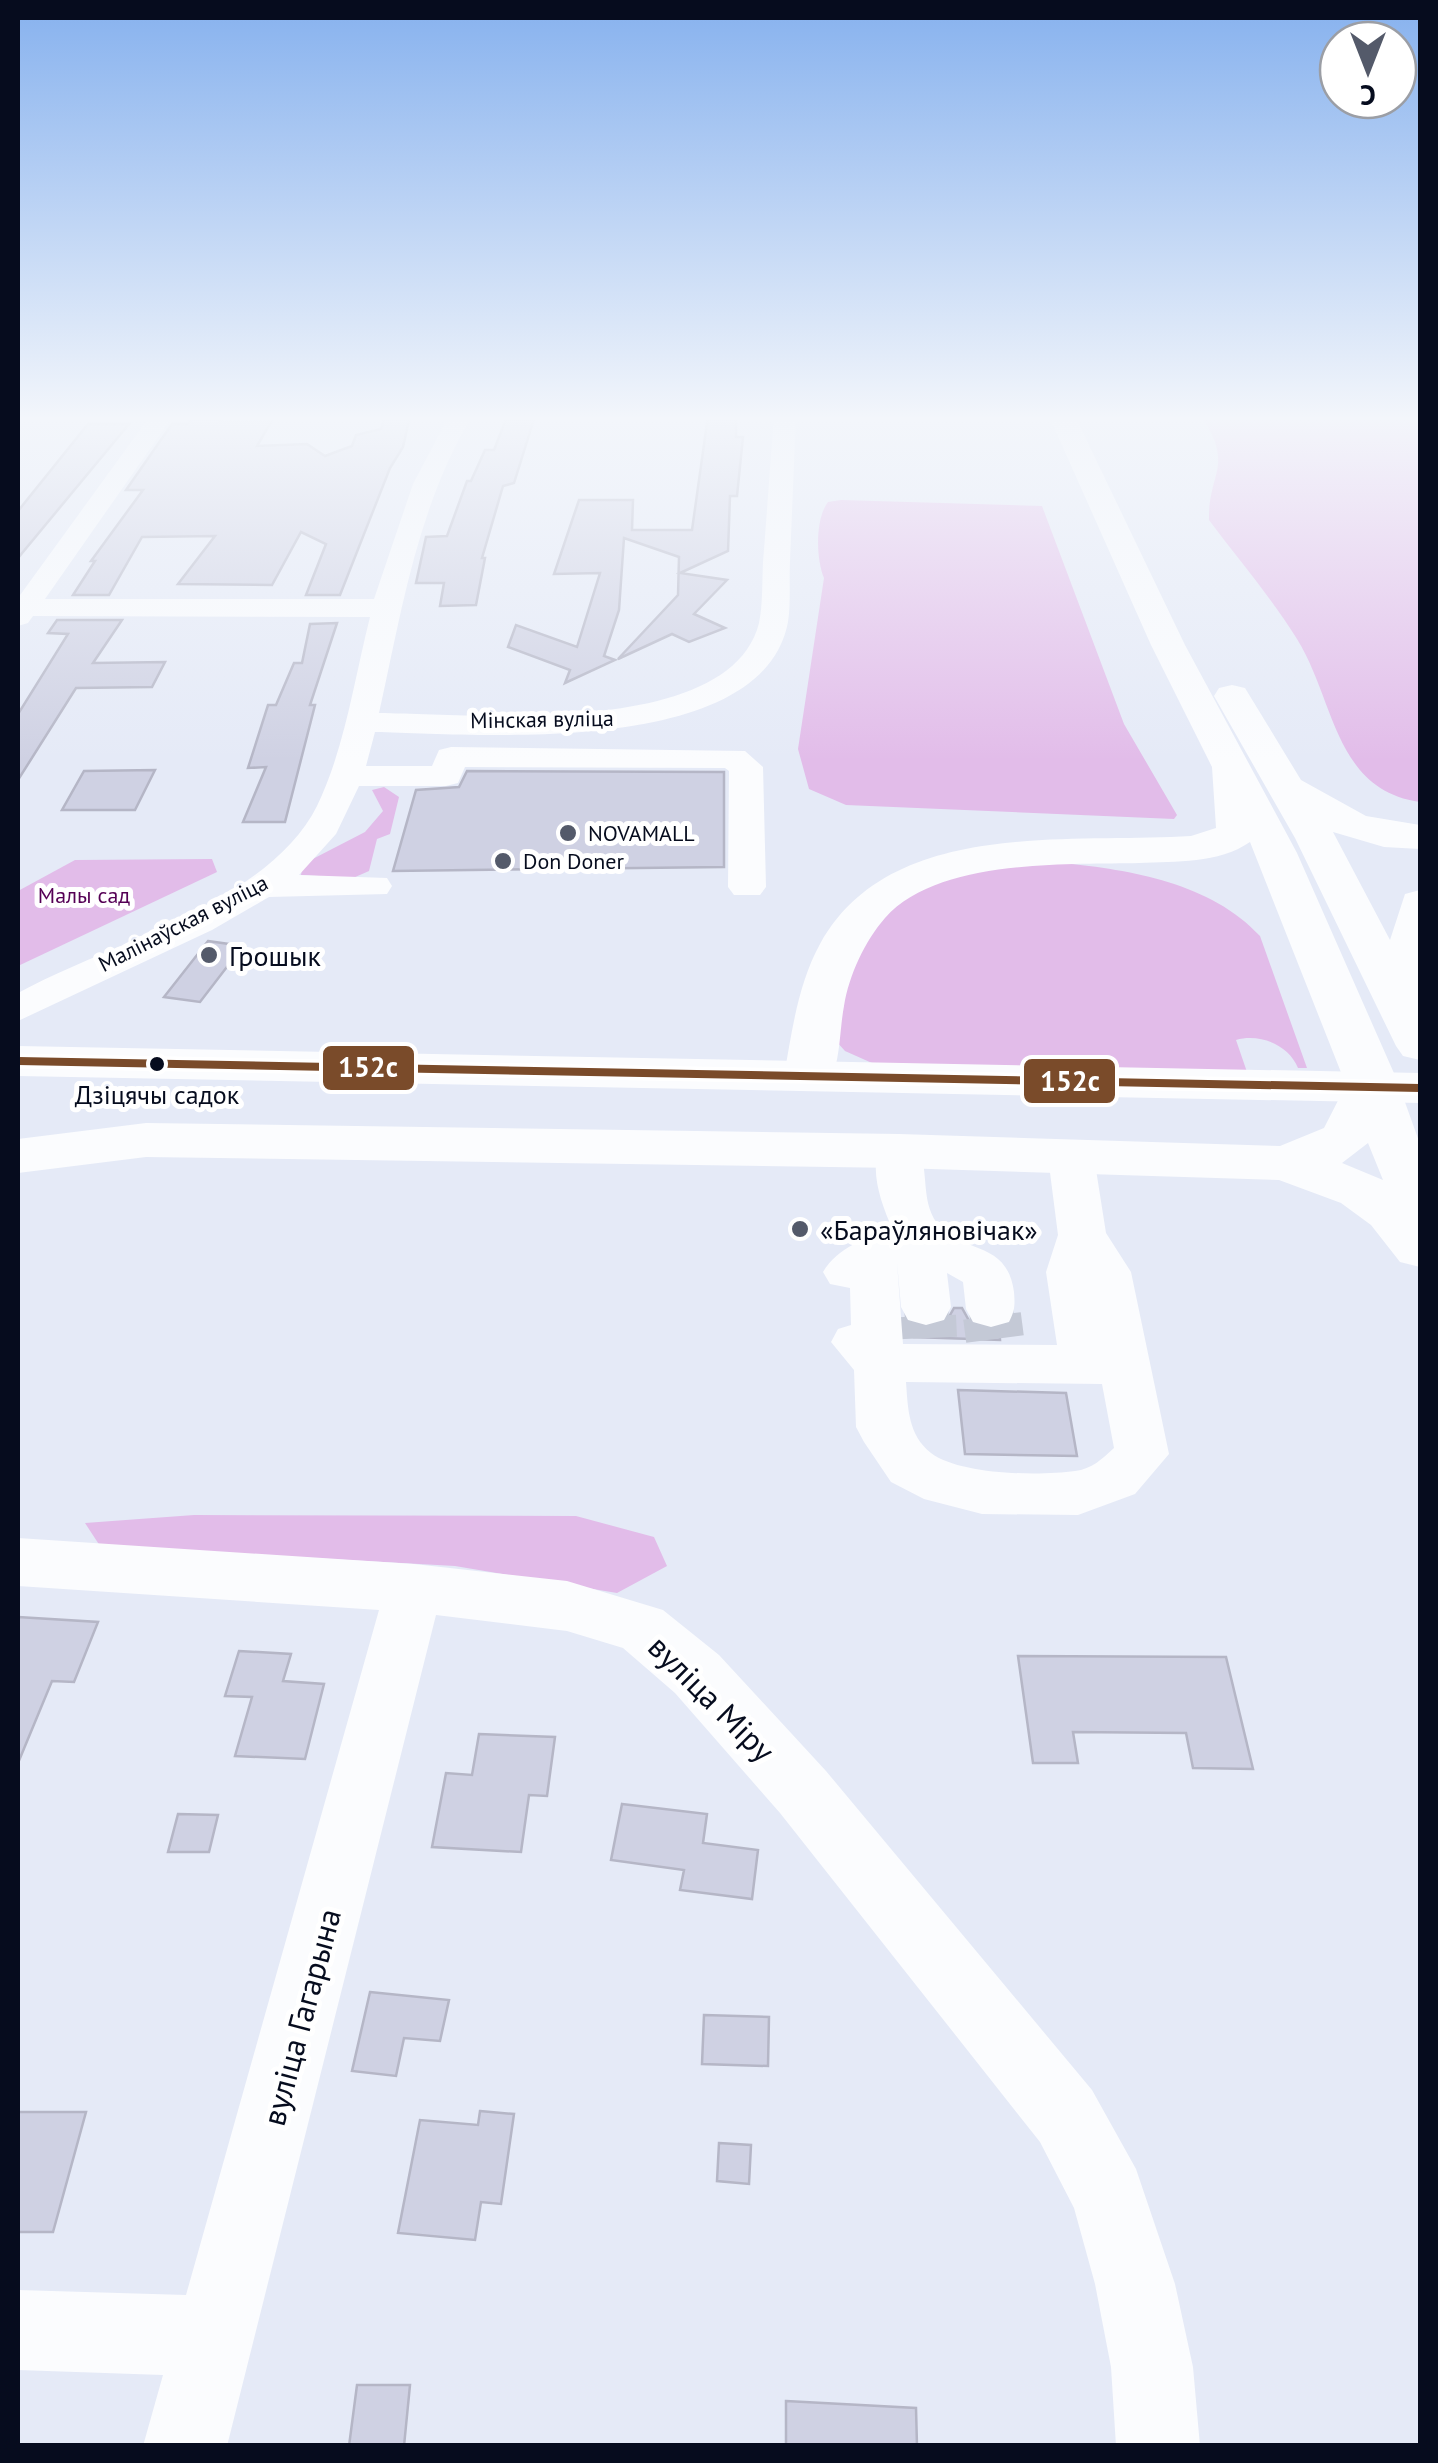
<svg xmlns="http://www.w3.org/2000/svg" width="1438" height="2463" font-family="'PT Sans',sans-serif">
<rect width="100%" height="100%" fill="#e5eaf7"/>
<g fill="#e2bce9">
<path d="M1201,416H1420V802C1334,790 1335,700 1297,639C1271,597 1238,559 1209,520C1208,472 1235,466 1201,416Z"/>
<path d="M841,500L1042,506L1124,724L1177,815L1174,819L846,805L809,789L798,749L824,578C816,559 815,519 828,502Z"/>
<path d="M384,787L399,797L390,834L377,839L369,871L353,878L301,875L303,864L365,832L383,811L372,790Z"/>
<path d="M212,859L217,872L18,966V891L75,860Z"/>
<path d="M1063,863C1131,870 1211,883 1260,936L1307,1068H1298C1289,1045 1260,1033 1236,1040L1247,1072L872,1063L845,1051L836,1041C840,1007 841,966 861,937C904,872 994,867 1063,863Z"/>
<path d="M194,1515L576,1516L654,1537L667,1566L617,1593L455,1566L100,1546L85,1523Z"/>
</g>
<g fill="#cfd1e3" stroke="#b5b6c6" stroke-width="2.5">
<path d="M193,416H224L220,422H271L257,446L307,444L325,456L352,446L356,435L381,429L385,416H410L403,447L390,468L340,595H306L326,544L301,532L272,585L178,584L215,536L142,537L109,595H73L95,561H91L143,490H126L172,424H188Z"/>
<path d="M708,416H736V437H743L737,496H730L728,551L680,573L727,580L694,614L725,628L689,642L672,634L618,659L678,595L679,557L624,538L619,610L604,656L615,660L565,683L570,670L508,647L516,625L577,647L600,573L554,574L579,500H633L632,530H692Z"/>
<path d="M506,419H534L514,483L503,486L482,558H485L476,605L440,606L444,583H416L426,537L447,536L467,481H471L485,450H494Z"/>
<path d="M88,424H129L18,558V511Z"/>
<path d="M57,620H122L93,663L165,662L152,687L76,688L18,780V714L68,634L48,633Z"/>
<path d="M337,623L310,705H315L285,822H243L266,767L248,768L268,705H276L294,663H302L310,624Z"/>
<path d="M155,770L135,810H62L84,771Z"/>
<path d="M467,771L724,772V867L393,871L416,790L459,787Z"/>
<path d="M208,941L243,946L200,1002L164,997Z"/>
<path d="M954,1308H962L972,1326L999,1329L1000,1340L914,1337V1325L927,1329L945,1324Z"/>
<path d="M958,1390L1066,1393L1077,1456L965,1454Z"/>
<path d="M18,1617L98,1622L74,1682L52,1681L18,1763Z"/>
<path d="M239,1651L291,1654L283,1681L324,1684L305,1759L235,1756L252,1697L225,1696Z"/>
<path d="M1018,1656L1226,1657L1253,1769L1193,1768L1186,1733L1073,1732L1078,1763H1033Z"/>
<path d="M479,1734L555,1737L547,1796L529,1795L521,1852L432,1847L446,1773L472,1775Z"/>
<path d="M622,1804L707,1814L703,1843L758,1850L752,1899L680,1890L684,1870L611,1860Z"/>
<path d="M178,1814L218,1815L209,1852H168Z"/>
<path d="M370,1992L449,2000L440,2041L404,2038L396,2076L352,2071Z"/>
<path d="M704,2015L769,2017L768,2066L702,2064Z"/>
<path d="M480,2111L514,2114L501,2204L481,2202L475,2240L398,2233L420,2120L478,2125Z"/>
<path d="M18,2112H86L53,2232H18Z"/>
<path d="M719,2143L751,2145L749,2184L717,2181Z"/>
<path d="M357,2385H410L404,2446H349Z"/>
<path d="M786,2401L916,2408L917,2446H786Z"/>
</g>
<g fill="none" stroke-linecap="round" stroke-linejoin="round">
<g stroke="#c4c9d6" stroke-width="44" stroke-dasharray="44 22" stroke-linecap="butt">
<path d="M926,1307L927,1319"/>
<path d="M991,1309L992,1319"/>
</g>
<g stroke="#c4c9d6" stroke-width="58" stroke-dasharray="58 29" stroke-linecap="butt">
<path d="M927,1316L928,1338"/>
<path d="M992,1316L995,1339"/>
</g>
<g fill="#fbfcfe" fill-rule="evenodd">
<path d="M150,416H173L45,599H374L413,484L449,416H472C417,508 402,610 379,713C470,714 730,739 759,623C763,604 762,581 763,562C767,513 770,465 774,416H796C794,464 792,513 790,561C789,581 791,602 788,622C762,759 477,734 375,732L366,766H432L439,750L451,747L745,751L763,767L766,887L760,895H734L728,887L729,771L725,768L465,767L458,783L446,786H359L336,834L299,875L387,878L392,886L387,894L269,897L212,930L18,1021V993C107,944 269,903 317,806C345,748 354,680 370,617L33,616L28,623L18,626V598Z"/>
<path d="M899,1136L915,1141C931,1165 919,1199 937,1223C962,1255 1007,1239 1014,1292C1015,1305 1015,1310 1009,1322L991,1327L973,1322L966,1309L963,1282L947,1273L951,1307L944,1320L926,1325L908,1320L901,1307L897,1262L903,1344L1057,1345L1046,1272L1058,1235L1048,1157L1055,1147L1071,1142L1087,1147L1094,1157L1106,1233L1131,1272L1169,1454L1135,1494L1078,1515L982,1514L924,1499L891,1482L864,1442L856,1427L854,1370L831,1342L838,1329L851,1325L850,1288L830,1284L823,1272C838,1247 866,1238 892,1228C881,1203 867,1165 883,1141ZM906,1382L1102,1384L1114,1448C1102,1459 1092,1469 1075,1471C1039,1476 960,1475 931,1453C908,1435 908,1408 906,1382Z"/>
<path d="M18,1538L414,1564L567,1581L663,1610L719,1655L826,1771L1092,2090L1136,2169L1175,2284L1193,2367L1200,2446H1116L1111,2367L1095,2284L1074,2208L1040,2142L780,1813L675,1693L623,1648L567,1631L436,1615L227,2446H143L163,2375L18,2370V2290L186,2295L379,1610L18,1586Z"/>
</g>
<path fill="#fbfcfe" fill-rule="evenodd" d="M18,1046L1420,1073V1103L18,1076Z"/>
<g fill="#fbfcfe" fill-rule="evenodd">
<path d="M1049,416H1075L1185,645L1297,853L1397,1080L1420,1144V1267L1400,1262L1371,1225L1341,1203L1279,1180L899,1168L146,1157L18,1173V1139L146,1123L899,1134L1280,1146L1324,1128L1346,1085L1250,842C1218,864 1176,861 1139,863C1066,865 938,858 885,918C865,941 849,975 844,1006C839,1032 841,1065 827,1087L809,1091L791,1087L784,1076C792,1031 798,984 820,944C890,817 1070,844 1191,836L1216,828L1212,767L1151,645ZM1368,1143L1383,1180L1342,1163Z"/>
<path d="M1232,685L1245,688L1301,780L1366,816L1420,825V849L1384,847L1333,832L1390,940L1405,894L1420,890V1060L1403,1056L1396,1046L1295,838L1214,696L1219,688Z"/>
</g>
<g stroke="#fff" stroke-width="7">
<path id="bus-1" d="M18,1057L1420,1084V1092L18,1065Z"/>
</g>
<use href="#bus-1" fill="#7a4b2a" fill-rule="evenodd"/>
</g>
<linearGradient id="sky" x2="0" y2="1"><stop stop-color="#86b1ee"/><stop offset="0.55" stop-color="#f3f6fb"/><stop offset="1" stop-color="#f3f6fb" stop-opacity="0"/></linearGradient>
<rect width="1438" height="761" fill="url(#sky)"/>
<g fill="#545a6a" stroke="#fff" stroke-width="4">
<circle cx="568" cy="833" r="10"/>
<circle cx="503" cy="861" r="10"/>
<circle cx="209" cy="955" r="10"/>
<circle cx="800" cy="1229" r="10"/>
</g>
<circle fill="#060c1e" stroke="#fff" stroke-width="4" cx="157" cy="1064" r="9"/>
<g text-anchor="middle" dominant-baseline="central" stroke-width="10" stroke-linejoin="round" paint-order="stroke">
<g font-size="22" fill="#060c1e" stroke="#fff">
<text transform="translate(542 719) rotate(-1)">Мінская вуліца</text>
<text transform="translate(183 923) rotate(-27)">Малінаўская вуліца</text>
</g>
<g font-size="22" fill="#060c1e" stroke="#fff" text-anchor="start">
<text x="588" y="833">NOVAMALL</text>
<text x="523" y="861">Don Doner</text>
</g>
<g font-size="22" fill="#505" stroke="#fff">
<text x="84" y="895">Малы сад</text>
</g>
<g font-size="26" fill="#060c1e" stroke="#fff">
<text x="157" y="1094">Дзіцячы садок</text>
</g>
<g font-size="28" fill="#060c1e" stroke="#fff" text-anchor="start">
<text x="229" y="955">Грошык</text>
<text x="820" y="1229">«Бараўляновічак»</text>
</g>
<g font-size="32" fill="#060c1e" stroke="#fff">
<text transform="translate(712 1698) rotate(45)">вуліца Міру</text>
<text transform="translate(301 2017) rotate(-75)">вуліца Гагарына</text>
</g>
</g>
<g stroke="#fff" stroke-width="4">
<rect x="321" y="1044" width="95" height="48" rx="10" fill="#7a4b2a"/>
<rect x="1022" y="1057" width="95" height="48" rx="10" fill="#7a4b2a"/>
</g>
<g font-size="28" text-anchor="middle" font-weight="bold" fill="#fff">
<text x="368" y="1077">152с</text>
<text x="1070" y="1091">152с</text>
</g>
<rect width="1438" height="2463" fill="none" stroke="#060c1e" stroke-width="40"/>
<g transform="translate(1368 70) rotate(180)"><circle r="48" fill="#ffffff" stroke="#9b9ea5" stroke-width="2.5"/>
<path d="M0-8L18 38L0 25L-18 38Z" fill="#545a6a"/>
<text y="-15" font-size="28" font-weight="bold" text-anchor="middle" fill="#060c1e">С</text>
</g>
</svg>
